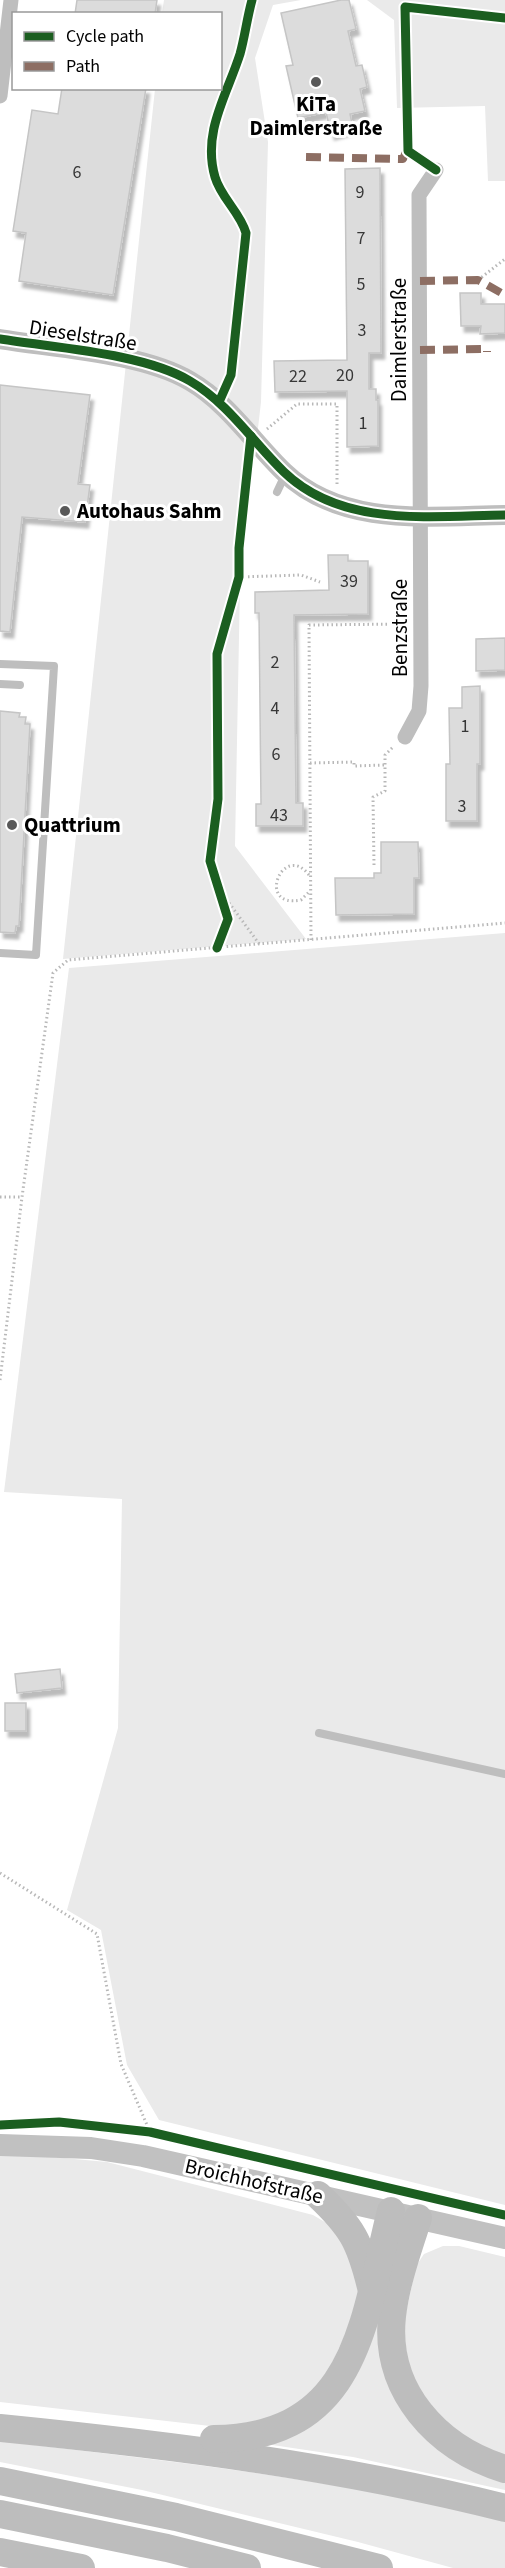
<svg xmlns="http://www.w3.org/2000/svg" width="505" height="2568" font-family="'Source Sans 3',sans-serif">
<defs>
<filter id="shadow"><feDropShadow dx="3.5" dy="6" stdDeviation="1.5" flood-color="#0004"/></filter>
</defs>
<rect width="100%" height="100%" fill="#fff"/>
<g fill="#eaeaea">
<path d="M164,0H301L273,5L255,58L268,142L261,402L240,584L235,846L306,939L63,959L155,89L220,88V14L162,13Z"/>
<path d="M367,0H505V181H488L485,106L397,108L394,20Z"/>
<path d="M505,933V2205L159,2120L127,2065L101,1930L67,1910L118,1728L122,1499L4,1492L69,968Z"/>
<path d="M31,2155L107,2162L313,2215L335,2228L356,2259L359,2304L323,2383L279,2417L228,2428L0,2402V2156Z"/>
<path d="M443,2246H459L505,2257V2459L441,2423L410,2376L403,2327L416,2266L424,2254Z"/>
<path d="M377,2306L382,2356L505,2480V2490L353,2457L259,2443L291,2430Z"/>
<path d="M0,2441C169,2461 340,2479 505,2521V2568H453L358,2542L142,2490L0,2462Z"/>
</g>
<g fill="#dcdcdc" stroke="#c5c5c5" stroke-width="1.5" filter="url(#shadow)">
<path d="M77,0H157L155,14H75Z"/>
<path d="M341,0H349L356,29L348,31L356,66L362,65L367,87L360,89L365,111L350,114L353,128L331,134L326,112L298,118L286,66L293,65L281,13Z"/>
<path d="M62,88H146L113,295L19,281L26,233L13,231L32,110L58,114Z"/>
<path d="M380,168L381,353H369V389H376V400H378V446L347,447V391L275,392L274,361L347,360L345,169Z"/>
<path d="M460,293H481V304H505V333L480,334L481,326H461Z"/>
<path d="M0,385L90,395L78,484L90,485L85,522L22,517L10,632L0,631Z"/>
<path d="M328,555H348V561H368V614L294,615L296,803H303V826H256V804H261L259,613H255V592L329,590Z"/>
<path d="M505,638V670L476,671V639Z"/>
<path d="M480,686V764H477V821H446V764H450L449,708H462V687Z"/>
<path d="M0,711L20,713L19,717H26L25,724H30L19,926H16L15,933L0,932Z"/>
<path d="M381,842H418L419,878H414V914L336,915L335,878H374V873H381Z"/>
<path d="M60,1669L62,1688L17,1693L15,1674Z"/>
<rect x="5" y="1703" width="21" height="28"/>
</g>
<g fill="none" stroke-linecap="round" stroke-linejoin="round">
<g stroke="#b8b8b8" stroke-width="3" stroke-dasharray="1.5 3" stroke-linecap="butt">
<path d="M478,280L505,259"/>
<path d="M267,429L297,404H337V486"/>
<path d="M239,577L301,575L320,582"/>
<path d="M310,763L354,762V766L385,765"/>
<path d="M374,865L373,797L385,791V755L394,746"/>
<path d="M309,875C283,841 255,909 301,900L309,892"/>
<path d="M221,892L260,945"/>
<path d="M311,940L309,625L404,624"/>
<path d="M0,1197H22"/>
<path d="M0,1380L22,1197L53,973L68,960L505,923"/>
<path d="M0,1873L97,1934L121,2064L150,2132L149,2136"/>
</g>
<g stroke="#bebebe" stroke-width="8">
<path d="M277,492L285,475"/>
<path d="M0,664L54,666L36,955L0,953"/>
<path d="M0,684L20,685"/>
<path d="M319,1733L505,1774"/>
</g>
<g stroke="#bebebe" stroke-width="15">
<path d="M0,96L11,0"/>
<path d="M405,737L419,711L421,686L419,195L436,170"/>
</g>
<path stroke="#bebebe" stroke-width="20" d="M0,339C55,348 143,353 190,381C228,403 253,442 284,472C342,528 431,516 505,515"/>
<path stroke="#c1c1c1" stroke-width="22" d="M0,2145L91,2148L143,2156L505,2238"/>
<g stroke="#bdbdbd" stroke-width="28">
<path d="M318,2195C352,2227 360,2242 371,2287"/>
<path d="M418,2218C408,2249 396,2282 392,2316C384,2391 437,2448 505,2469"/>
<path d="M0,2428C170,2445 339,2466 505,2508"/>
<path d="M214,2439C358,2437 363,2322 391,2211"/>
<path d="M0,2481L176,2517L379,2568"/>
<path d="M0,2514L167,2548L247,2568"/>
<path d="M0,2552L81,2568"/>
</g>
<g stroke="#8d6e63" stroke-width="8" stroke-dasharray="15 8" stroke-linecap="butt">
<path d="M306,157L403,159L408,147"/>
<path d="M420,281L478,280L505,295"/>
<path d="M420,350L487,349V352"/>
</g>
<g stroke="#fff" stroke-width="13">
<g id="cycleway">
<path d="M436,170L408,151L405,7L505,18"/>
<path d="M0,339C55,348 143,353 190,381C228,403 253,442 284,472C342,528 431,516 505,515"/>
<path d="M219,402L231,375L246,233C240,212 221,198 215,177C202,132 227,95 240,54C245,36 247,18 252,0"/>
<path d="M217,948L228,919L210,861L218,799L217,654L239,577V548L251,436"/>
<path d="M0,2125L59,2122L150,2132L505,2215"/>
</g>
</g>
<use href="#cycleway" stroke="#1b5e20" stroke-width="9"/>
</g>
<g fill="#595959" stroke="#fff" stroke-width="2">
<circle cx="316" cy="82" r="6"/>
<circle cx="65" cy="511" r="6"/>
<circle cx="12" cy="825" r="6"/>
</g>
<g text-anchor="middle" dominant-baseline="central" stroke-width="6" stroke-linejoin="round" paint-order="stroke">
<g font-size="18" fill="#373737">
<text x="77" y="172">6</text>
<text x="360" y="192">9</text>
<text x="361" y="238">7</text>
<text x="361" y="284">5</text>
<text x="362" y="330">3</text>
<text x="345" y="375">20</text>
<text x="298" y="376">22</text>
<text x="363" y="423">1</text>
<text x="349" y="581">39</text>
<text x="275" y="662">2</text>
<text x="275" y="708">4</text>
<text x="465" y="726">1</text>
<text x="276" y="754">6</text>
<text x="462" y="806">3</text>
<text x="279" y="815">43</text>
</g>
<g font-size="21" font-weight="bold" fill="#000" stroke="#fff" text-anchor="start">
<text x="316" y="104" text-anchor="middle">KiTa<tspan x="316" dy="24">Daimlerstraße</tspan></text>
<text x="77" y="511">Autohaus Sahm</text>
<text x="24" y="825">Quattrium</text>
</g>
<g font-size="21" fill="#000" stroke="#fff">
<text transform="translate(83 335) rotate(9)">Dieselstraße</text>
<text transform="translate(399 340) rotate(-90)">Daimlerstraße</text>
<text transform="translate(400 628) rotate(-90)">Benzstraße</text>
<text transform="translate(254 2181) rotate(13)">Broichhofstraße</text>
</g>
</g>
<rect x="12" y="12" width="210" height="78" fill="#ffffff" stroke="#999999" stroke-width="1.5"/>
<rect x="24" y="32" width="30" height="9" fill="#1b5e20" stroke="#999999" stroke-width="1.5"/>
<text x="66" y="42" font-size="18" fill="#000000">Cycle path</text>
<rect x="24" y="62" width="30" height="9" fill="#8d6e63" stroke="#999999" stroke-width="1.5"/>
<text x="66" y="72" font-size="18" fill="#000000">Path</text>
</svg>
